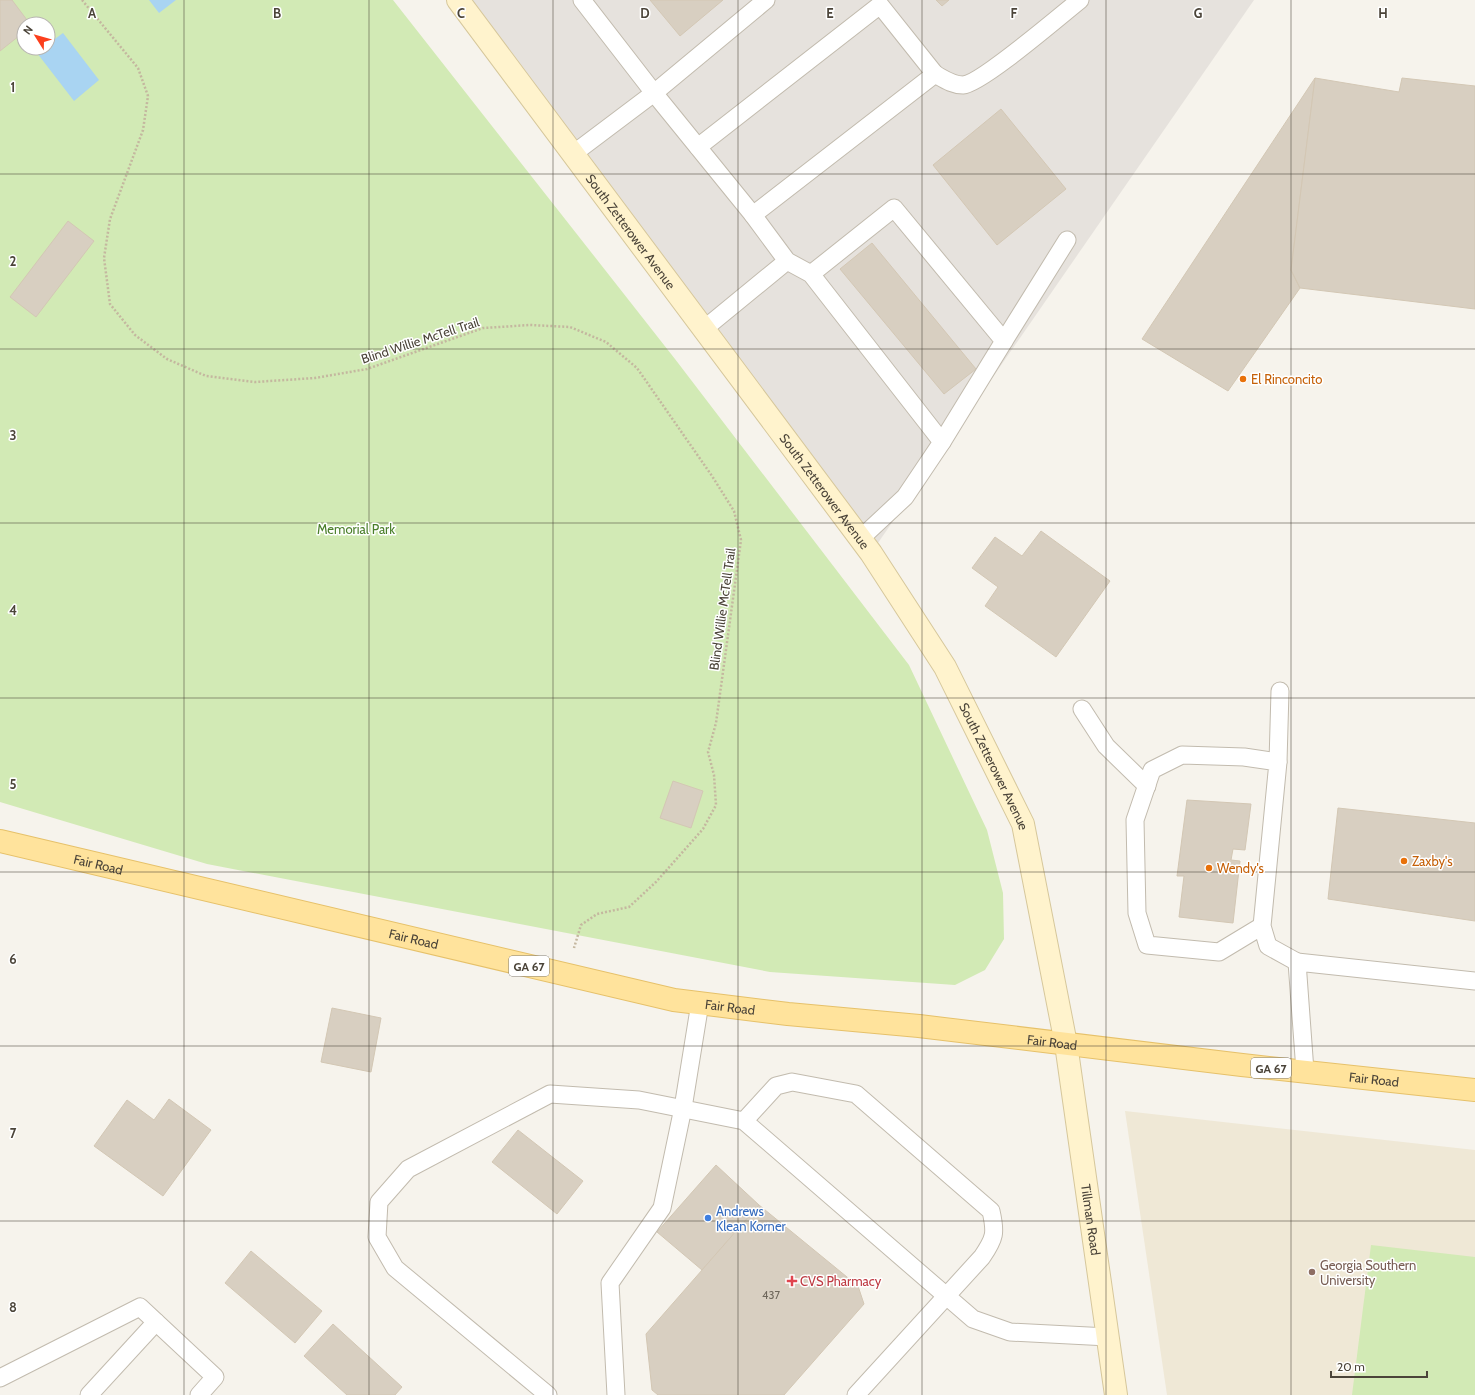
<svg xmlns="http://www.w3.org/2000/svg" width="1475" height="1395" font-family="Cabin,sans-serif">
<rect width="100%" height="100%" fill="#f6f3ec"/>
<path fill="#e6e2dd" d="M458,0H1254L871,553Z"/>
<path fill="#efe8d6" d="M1125,1111L1475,1150V1395H1167Z"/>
<g fill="#d2eab5" fill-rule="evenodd">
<path d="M0,0H393L675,359L909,665L987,830L1003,893L1004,939L985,970L955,985L770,972L207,864L0,802ZM24,24H48V48H24Z"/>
<path d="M1371,1245L1475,1257V1395H1352Z"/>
</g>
<g fill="#a9d4f2">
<path d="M149,0H176L159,13Z"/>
<path d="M63,33L99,80L74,101L37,53L43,48H48V44Z"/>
</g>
<g fill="#d8cfc1" stroke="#d3c7b4">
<path d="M0,0H12L30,24H24V32L0,51Z"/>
<path d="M650,0H723L680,36Z"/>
<path d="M936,0H949L942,6Z"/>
<path d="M1315,78L1291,270L1300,288L1228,391L1142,339Z"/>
<path d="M1315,78L1399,92L1402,78L1475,86V309L1300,288L1291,270Z"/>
<path d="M1001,109L1066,189L997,245L933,165Z"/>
<path d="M68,221L94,241L36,317L10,297Z"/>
<path d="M872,243L976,369L944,394L840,269Z"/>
<path d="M1041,531L1110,581L1056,657L985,606L998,587L972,568L995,537L1022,556Z"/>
<path d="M673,781L703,791L691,828L660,818Z"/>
<path d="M1187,800L1251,804L1245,850L1233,849L1231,860L1240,861L1233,923L1179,917L1184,876H1177Z"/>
<path d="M1338,808L1475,823V921L1328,899Z"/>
<path d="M332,1008L381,1018L371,1072L321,1062Z"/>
<path d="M169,1099L211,1130L163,1196L94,1146L127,1100L154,1120Z"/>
<path d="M518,1130L583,1181L557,1214L492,1162Z"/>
<path d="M716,1165L759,1205L702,1270L657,1232Z"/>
<path d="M759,1205L858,1286L864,1304L784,1395H658L652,1390L646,1334Z"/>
<path d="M251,1251L322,1311L295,1343L225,1283Z"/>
<path d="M333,1324L402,1387L395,1395H347L304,1356Z"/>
</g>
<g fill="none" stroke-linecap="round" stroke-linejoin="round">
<g stroke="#c2bbae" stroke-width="19">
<g id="lane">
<path d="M582,0L654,93L753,215L787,261L811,274L942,442L905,497L860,539"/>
<path d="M935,74C944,79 952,85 963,85C981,84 1061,15 1080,0"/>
<path d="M698,147L880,5L935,74L753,215"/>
<path d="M573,154L654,93L766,0"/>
<path d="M811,274L894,208L1004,341L942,442"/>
<path d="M704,329L787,261"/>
<path d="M1004,341L1067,240"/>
<path d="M1082,709L1106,746L1147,786"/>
<path d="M1278,762L1280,691"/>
<path d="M1262,926L1219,952L1147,945L1137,913L1135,820L1152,770L1182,755L1244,757L1278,762L1262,926L1268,946L1297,962"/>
<path d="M1305,1071L1297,962L1475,981"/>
<path d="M744,1121L776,1086L792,1082L856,1094L991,1211C996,1233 995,1238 982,1257L856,1395"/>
<path d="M0,1378L140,1307L215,1377L199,1395"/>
<path d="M89,1395L156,1322"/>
<path d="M548,1395L395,1268L377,1237L379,1202L408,1169L550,1094L639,1100L744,1121L973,1319L1010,1332L1108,1337"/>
<path d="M616,1395L610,1283L662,1208L683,1108L700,1003"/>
</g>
</g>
<g stroke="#d6c79b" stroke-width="24">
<g id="secondary">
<path id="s1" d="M458,0L871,553L945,667L1023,824L1066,1044L1116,1395"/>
</g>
</g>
<g stroke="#e6c16a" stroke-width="24">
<g id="primary">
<path id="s2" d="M0,841L674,1000L788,1014L919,1026L1242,1065L1475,1090"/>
</g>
</g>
<path stroke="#c4b79f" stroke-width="2.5" stroke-dasharray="2 2" stroke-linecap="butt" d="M82,0L138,68L148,96L143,130L110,219L104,258L110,304L135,335L167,359L206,376L255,382L315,378L367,369L483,328L530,325L570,327L606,342L637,368L712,476L734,511L741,540L716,723L708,752L714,775L716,805L703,829L656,882L629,907L597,914L581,925L574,948"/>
<use href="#lane" stroke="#fff" stroke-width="17"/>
<use href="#secondary" stroke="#fff3cd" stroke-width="22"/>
<use href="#primary" stroke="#ffe39c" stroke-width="22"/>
</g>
<path fill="none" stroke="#4b4439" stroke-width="1" stroke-opacity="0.55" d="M184,0V1395M369,0V1395M553,0V1395M738,0V1395M922,0V1395M1106,0V1395M1291,0V1395M0,174H1475M0,349H1475M0,523H1475M0,698H1475M0,872H1475M0,1046H1475M0,1221H1475"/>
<g fill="#e8710a" stroke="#fff" stroke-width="1.5">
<circle cx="1243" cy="379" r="4"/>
<circle cx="1404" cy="861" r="4"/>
<circle cx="1209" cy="868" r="4"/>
</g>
<circle fill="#3f7fe0" stroke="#fff" stroke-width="1.5" cx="708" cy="1218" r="4"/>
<circle fill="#8d6e63" stroke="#fff" stroke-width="1.5" cx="1312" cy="1272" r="4"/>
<path fill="#e0444e" stroke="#fff" stroke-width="1.5" d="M790 1275h4v4h4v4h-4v4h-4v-4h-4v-4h4z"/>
<g text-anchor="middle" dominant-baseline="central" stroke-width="3" stroke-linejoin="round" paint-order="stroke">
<g font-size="11" fill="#6e675b">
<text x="771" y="1295">437</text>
</g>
<g fill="#fff" stroke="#817c74" stroke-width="1">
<rect x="509" y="956" width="40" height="20" rx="3"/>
<rect x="1251" y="1058" width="40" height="20" rx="3"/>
</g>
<g font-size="12" font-weight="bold" fill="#4b4439">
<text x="529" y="966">GA 67</text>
<text x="1271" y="1068">GA 67</text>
</g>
<g font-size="13" fill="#4b4439" stroke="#fff">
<text stroke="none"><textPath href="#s1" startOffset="289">South Zetterower Avenue</textPath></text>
<text transform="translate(420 340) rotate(-18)">Blind Willie McTell Trail</text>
<text stroke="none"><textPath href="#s1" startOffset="613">South Zetterower Avenue</textPath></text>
<text transform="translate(722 609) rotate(-82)">Blind Willie McTell Trail</text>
<text stroke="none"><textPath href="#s1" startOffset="937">South Zetterower Avenue</textPath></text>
<text stroke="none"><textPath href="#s2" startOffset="101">Fair Road</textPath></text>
<text stroke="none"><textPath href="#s2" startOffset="425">Fair Road</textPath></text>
<text stroke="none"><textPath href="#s2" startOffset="749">Fair Road</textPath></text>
<text stroke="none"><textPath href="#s2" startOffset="1073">Fair Road</textPath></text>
<text stroke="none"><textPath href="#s2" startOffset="1397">Fair Road</textPath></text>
<text stroke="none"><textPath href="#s1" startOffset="1403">Tillman Road</textPath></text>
</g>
<g font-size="13" fill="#c56008" stroke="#fff" text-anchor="start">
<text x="1251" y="379">El Rinconcito</text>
<text x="1412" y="861">Zaxby's</text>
<text x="1217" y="868">Wendy's</text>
</g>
<g font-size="13" fill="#4a7f2a" stroke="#fff">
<text x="356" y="529">Memorial Park</text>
</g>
<g font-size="13" fill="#366cbe" stroke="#fff" text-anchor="start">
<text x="716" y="1211">Andrews<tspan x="716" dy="15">Klean Korner</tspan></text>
</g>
<g font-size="13" fill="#785e54" stroke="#fff" text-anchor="start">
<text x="1320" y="1265">Georgia Southern<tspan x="1320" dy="15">University</tspan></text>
</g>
<g font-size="13" fill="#be3a42" stroke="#fff" text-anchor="start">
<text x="800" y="1281">CVS Pharmacy</text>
</g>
</g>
<g font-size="13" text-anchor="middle" font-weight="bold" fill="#4b4439" stroke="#fff" stroke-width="3" stroke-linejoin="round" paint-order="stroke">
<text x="92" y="18">A</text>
<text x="277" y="18">B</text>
<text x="461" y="18">C</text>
<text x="645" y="18">D</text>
<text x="830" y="18">E</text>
<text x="1014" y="18">F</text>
<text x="1198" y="18">G</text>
<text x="1383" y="18">H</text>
<text x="13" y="92">1</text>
<text x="13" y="266">2</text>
<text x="13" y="440">3</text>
<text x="13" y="615">4</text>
<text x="13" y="789">5</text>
<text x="13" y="964">6</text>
<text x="13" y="1138">7</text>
<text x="13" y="1312">8</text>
</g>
<g transform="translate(36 36) rotate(307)"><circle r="19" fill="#ffffff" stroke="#b7b4b0"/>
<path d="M0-3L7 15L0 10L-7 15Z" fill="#fc3f1d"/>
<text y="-6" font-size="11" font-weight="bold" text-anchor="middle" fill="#4b4439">N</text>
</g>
<path d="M1331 1371v6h96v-6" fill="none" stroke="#4b4439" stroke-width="2"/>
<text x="1337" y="1371" font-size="12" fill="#4b4439" stroke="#ffffff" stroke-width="3" paint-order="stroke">20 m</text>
</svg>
